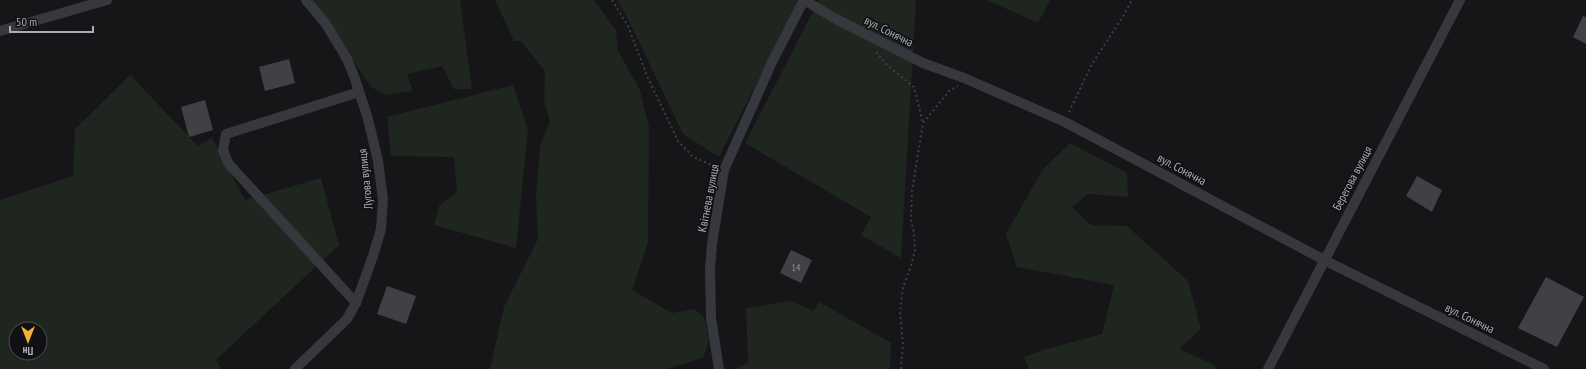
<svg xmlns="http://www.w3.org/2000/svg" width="1586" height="369" font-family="'PT Sans Narrow',sans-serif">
<rect width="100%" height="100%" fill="#161618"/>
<g fill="#1e261f" fill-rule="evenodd">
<path d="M313,0H460L472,89H454L442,66L407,74L413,91L386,95L371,87Z"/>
<path d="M495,0H594L616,30L618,51L640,90L649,127L648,242L632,290L672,313L695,309L705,319L709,340L703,358L666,369H490L504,307L538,239L536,196L540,145L550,122L544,101L545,71L521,41H514Z"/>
<path d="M617,0H799L719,157L683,134L629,21Z"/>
<path d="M819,0H916L901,258L861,235L871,217L745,143Z"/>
<path d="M987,0H1050L1038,23Z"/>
<path d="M130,75L198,146L212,138L245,200L321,178L339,245L216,360L221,369H0V200L73,176L75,129ZM16,329H40V353H16Z"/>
<path d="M513,85L528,130L516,248L434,225L439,206L457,192L454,157L391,156L387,117Z"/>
<path d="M1070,143L1127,173L1128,197L1088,194L1072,207L1091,225L1127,226L1188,281L1201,329L1179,349L1215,365L1216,369H1029L1024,357L1043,350L1102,334L1114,285L1017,267L1006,234L1043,169Z"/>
<path d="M791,301L813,311L819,302L891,343L890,369H735L748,363L746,308Z"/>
</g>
<g fill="#404145">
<path d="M1583,16L1586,17V44L1573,37Z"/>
<path d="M289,59L295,83L265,91L259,67Z"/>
<path d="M205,100L213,130L189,137L181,107Z"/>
<path d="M1417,176L1442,190L1432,212L1406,196Z"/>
<path d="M791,250L812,260L801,283L780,273Z"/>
<path d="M1546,277L1584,297L1557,347L1518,328Z"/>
<path d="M387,286L416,296L406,324L377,314Z"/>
</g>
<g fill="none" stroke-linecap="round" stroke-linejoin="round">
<g stroke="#3d3f44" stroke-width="2" stroke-dasharray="2 3" stroke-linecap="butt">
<path d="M612,0L628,26L647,76L678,141L693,157L714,166"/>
<path d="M876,52L888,66L914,87L923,123"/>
<path d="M1069,112L1092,64L1122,18L1132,0"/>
<path d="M901,369L903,344L900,312L903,287L911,266L915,250L914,233L911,219L912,191L923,123L950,90L958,86"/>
</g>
<g stroke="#37383d" stroke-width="10">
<path d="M804,0L836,19L923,63L964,78L1065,122L1324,260L1544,369"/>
<path d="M0,31L107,0"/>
<path d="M356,303L228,163L223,150L226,134L359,92"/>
<path d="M295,369L347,319L356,303L373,256L381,229L383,199L378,161L368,119L355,79L347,59L326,24L306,0"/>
<path d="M719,369L711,318L710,269L712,244L724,170L772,62L804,0"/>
<path d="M1268,369L1460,0"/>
</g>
</g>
<g text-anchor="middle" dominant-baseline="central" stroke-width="3.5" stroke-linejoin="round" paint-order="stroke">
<g font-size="10" fill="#8e929b">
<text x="796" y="267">14</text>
</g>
<g font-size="12" fill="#a8adb8" stroke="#111113">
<text transform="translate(889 31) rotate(27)">вул. Сонячна</text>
<text transform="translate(1182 169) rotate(28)">вул. Сонячна</text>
<text transform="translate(1352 178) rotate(-62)">Берегова вулиця</text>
<text transform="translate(365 179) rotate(-96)">Лугова вулиця</text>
<text transform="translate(708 198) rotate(-79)">Квітнева вулиця</text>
<text transform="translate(1470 318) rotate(26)">вул. Сонячна</text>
</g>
</g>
<g transform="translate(28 341) rotate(180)"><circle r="19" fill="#111113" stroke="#4d4f55"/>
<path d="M0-3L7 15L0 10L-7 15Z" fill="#f2b134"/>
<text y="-6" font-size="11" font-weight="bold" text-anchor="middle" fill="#a8adb8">Пн</text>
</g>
<path d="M10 26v6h83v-6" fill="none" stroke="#a8adb8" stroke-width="2"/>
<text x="16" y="26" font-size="12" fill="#a8adb8" stroke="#111113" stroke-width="3" paint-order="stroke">50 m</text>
</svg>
